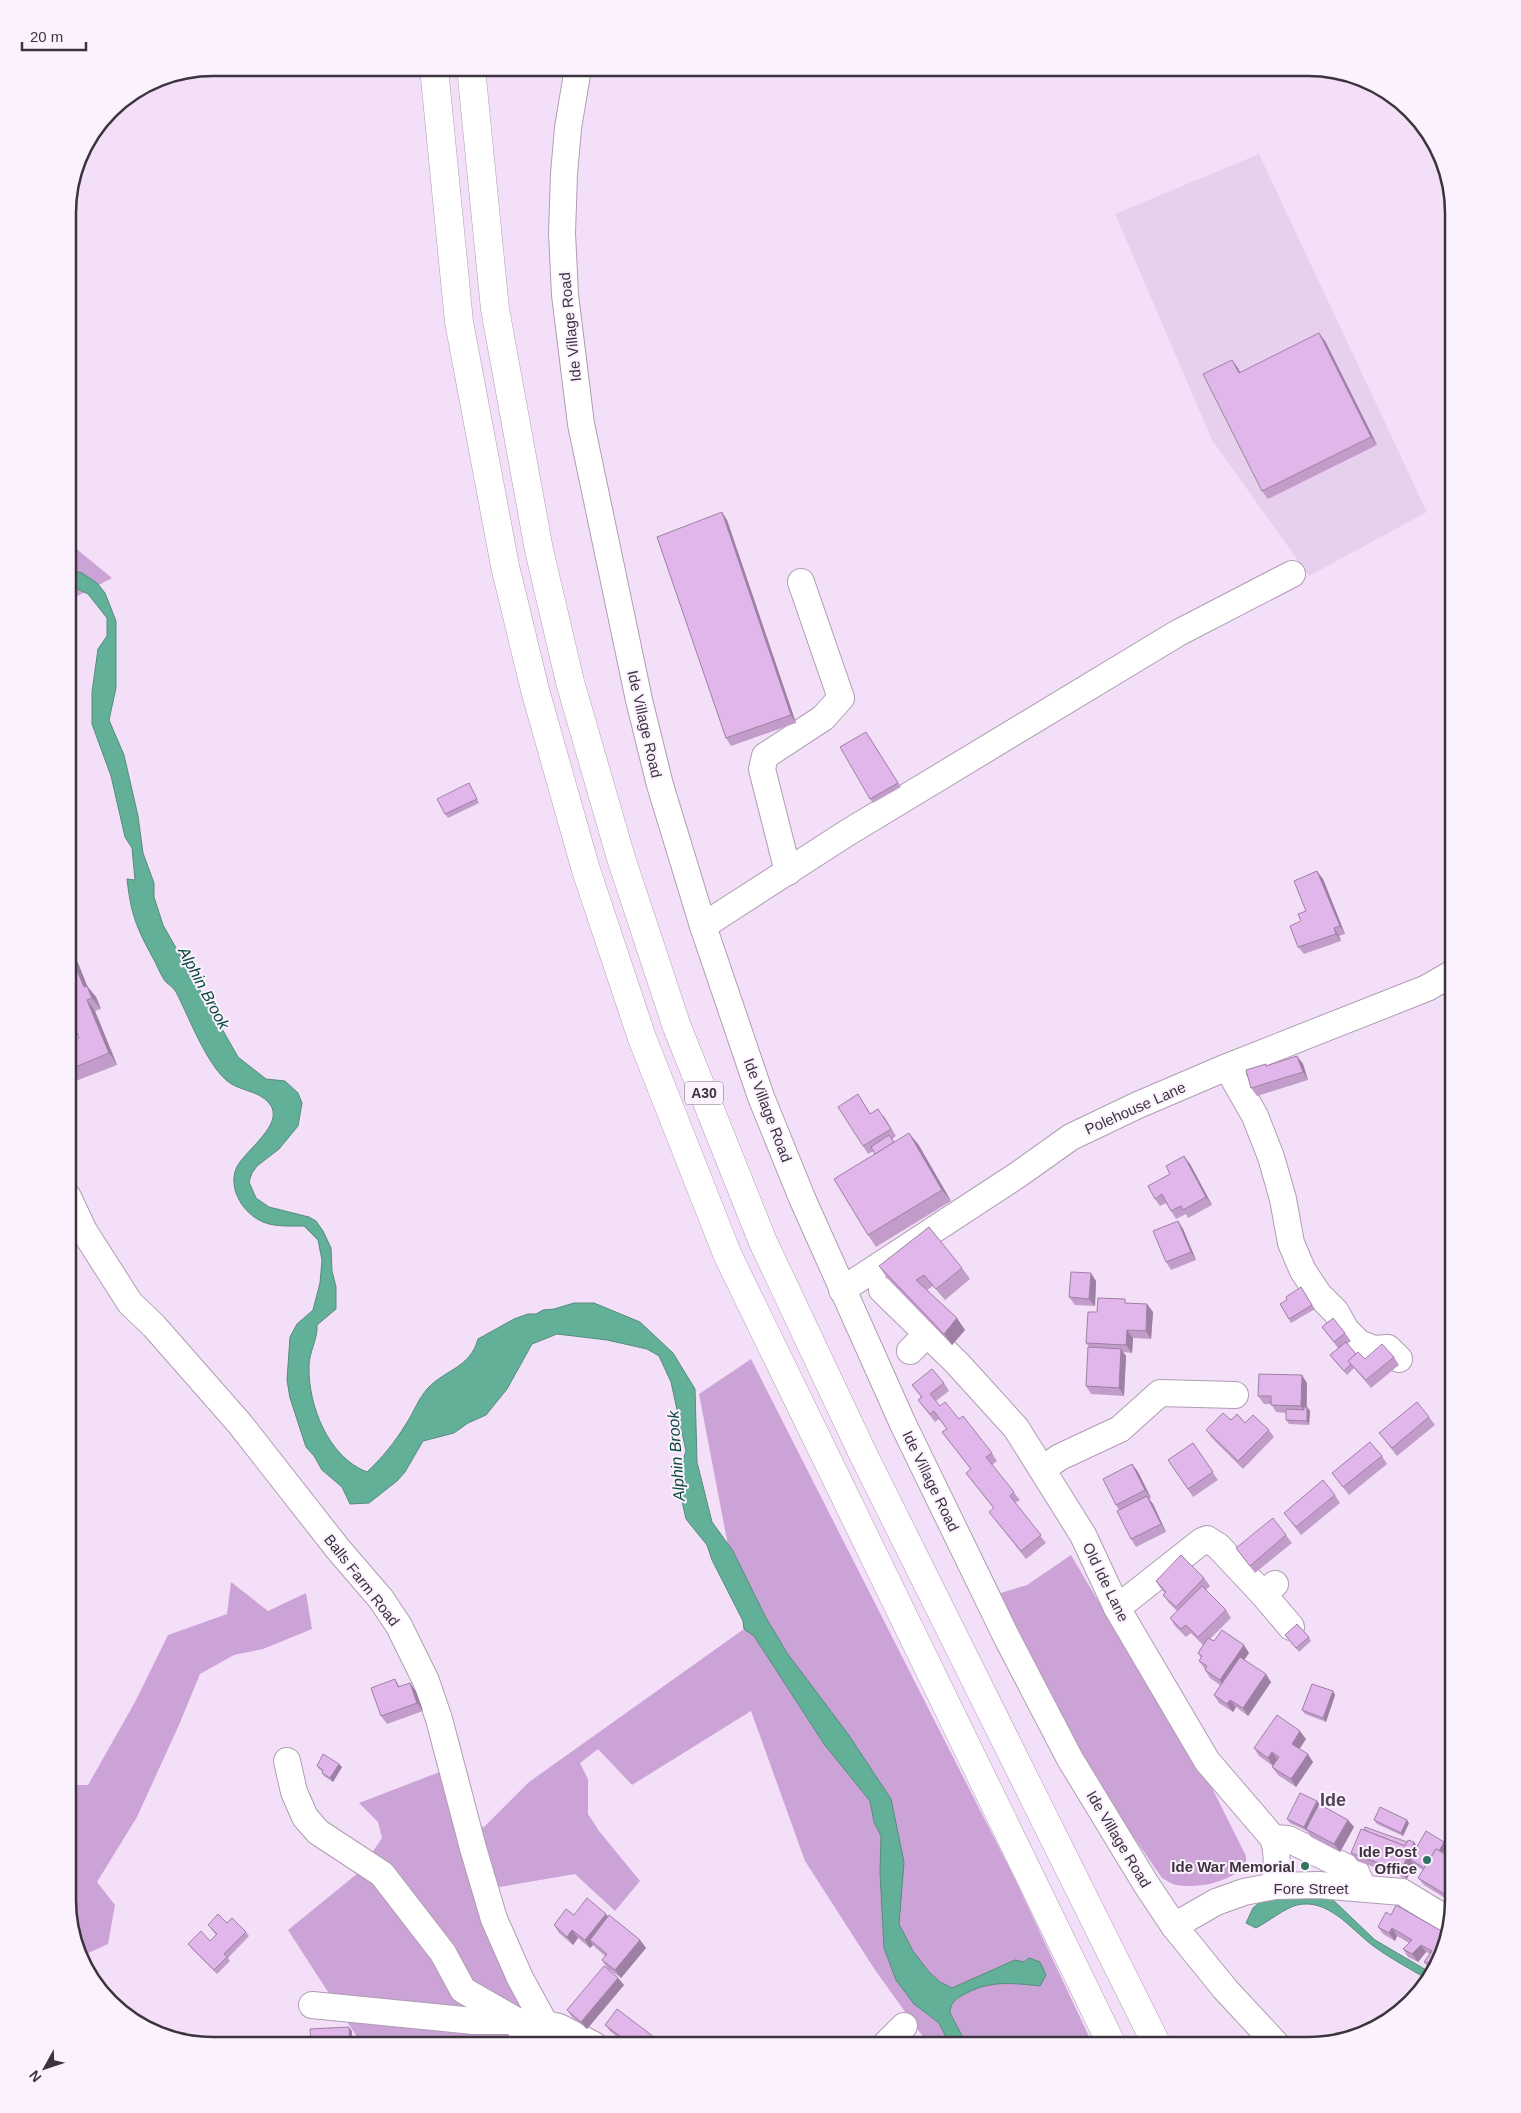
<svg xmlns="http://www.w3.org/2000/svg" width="1521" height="2113" font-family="Helvetica,sans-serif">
<rect width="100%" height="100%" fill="#f3e0f8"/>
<path fill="#e7d0ed" d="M1259,154L1427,512L1309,576L1212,440L1115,214Z"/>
<g fill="#cca3d6">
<path d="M68,542L112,578L68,601Z"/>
<path d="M751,1359L1014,1877L1093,2045H929L875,1970L805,1861L751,1711L632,1785L598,1749L580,1763L588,1779V1814L599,1831L640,1881L615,1911L575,1874L494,1888L512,1984L540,2039L558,2045H389L359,2040L288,1930L358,1873L382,1838L378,1822L359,1803L442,1771L457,1823L484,1827L529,1782L744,1629L699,1394Z"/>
<path d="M1071,1555L1137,1667L1209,1782L1246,1856V1864C1232,1882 1198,1889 1176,1885C1171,1884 1166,1880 1162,1878L1079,1758L994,1595L1027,1585Z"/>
<path d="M231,1582L268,1611L306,1593L312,1629L263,1649L234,1655L200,1674L179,1725L137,1817L97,1882L115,1905L108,1944L82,1956L68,1900V1785H88L135,1702L168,1635L227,1614Z"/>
</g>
<g fill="#63b098" stroke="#578b7d">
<path d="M68,569L82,573L97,583L105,593L116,621V688L109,720L124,755L138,816L143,853L154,883V897L163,925L238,1057L266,1079L285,1081L298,1093L302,1103L298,1126L279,1149L257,1166L252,1173L249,1182L256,1198L269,1207L309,1217L316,1221L323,1231L331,1248L332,1271L336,1287V1309L317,1325C318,1339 309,1352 309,1366C308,1405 328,1457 367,1472C382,1458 395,1442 406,1424C414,1412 418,1399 428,1388C446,1369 470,1368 478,1339L514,1319L528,1314H536L543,1310L554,1309L574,1303H594L640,1322L673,1353L695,1389L697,1462L712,1522L733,1551L765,1616L787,1653L848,1734L891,1799L904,1862L899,1924L913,1951L929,1972L940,1982L952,1988L1015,1960L1024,1962L1029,1958L1040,1962L1046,1975L1040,1986C1011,1983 989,1980 963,1995C955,1999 950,2004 950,2013L967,2045H950L939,2023L914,2004L896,1980L884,1948L880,1872L881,1836L874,1822L870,1801L824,1744L754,1636L744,1629L743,1621L712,1560L707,1545L686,1519L677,1479L686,1451L671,1382L659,1356L647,1349L607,1340L557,1334L532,1344L507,1389L486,1415L468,1423L454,1433L423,1441L405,1472L397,1481L369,1503L350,1504L342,1487L322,1470L314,1456L306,1447L290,1398L287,1380L290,1337L297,1324L313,1310L320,1283L322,1260L318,1240L304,1226C290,1226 275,1227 263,1222C244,1214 228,1190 236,1169C243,1151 287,1124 269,1103C258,1090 238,1091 226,1080C205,1061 189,1017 176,992C173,987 169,985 165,981C160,974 157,965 153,958C136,927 131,914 127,879L135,880L132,848L125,837L111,776L92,724V692L98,649L107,636V618L88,594L71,586L68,587Z"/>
<path d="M1267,1896L1331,1898L1375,1940L1433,1974L1427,1979C1409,1968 1389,1958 1372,1945C1350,1928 1328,1898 1297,1905C1285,1908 1268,1922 1256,1928L1246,1923L1253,1908Z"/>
</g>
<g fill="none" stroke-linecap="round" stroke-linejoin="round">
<g stroke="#af9db3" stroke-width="28">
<g id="minor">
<path d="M578,68L568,128L564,174L562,233L565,295L581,424L639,700L660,785L703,926L761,1097L802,1198L903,1424L1007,1638L1070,1759L1146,1884L1174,1926L1225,1989L1277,2045"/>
<path d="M788,872L762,769L765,756L823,718L841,698L801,582"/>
<path d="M703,926L847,833L1178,633L1292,574"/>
<path d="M1227,1067L1255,1116L1271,1157L1283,1199L1291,1243L1303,1271L1319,1295L1336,1312L1346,1330L1359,1343L1374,1349L1388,1348L1399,1359"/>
<path d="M68,1197L84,1231L130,1303L154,1326L240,1424L338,1549L381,1599L399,1626L426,1681L439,1719L473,1848L494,1919L520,1978L545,2024"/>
<path d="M842,1290L1019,1174L1071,1137L1138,1105L1227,1067L1427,988L1453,973"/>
<path d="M882,1290L957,1363L1016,1428L1083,1535L1117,1608L1207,1761L1273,1838C1279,1854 1276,1870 1275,1886"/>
<path d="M910,1351L928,1333"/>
<path d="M1042,1469L1060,1457L1120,1429L1160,1393L1235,1395"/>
<path d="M1263,1594L1291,1627"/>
<path d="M1117,1608L1202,1541L1207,1539L1218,1546L1263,1594L1275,1584"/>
<path d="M287,1761L294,1792L305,1817L318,1832L382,1874L443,1953L463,1990L517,2021L524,2037"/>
<path d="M1273,1838L1288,1839L1356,1872L1363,1888"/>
<path d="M1174,1926L1216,1902L1244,1892L1275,1886L1319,1885L1402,1892L1448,1920"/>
<path d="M312,2005L474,2021H517L545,2024L559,2027L594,2045"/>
<path d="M885,2045L904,2026"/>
</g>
</g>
<g stroke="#af9db3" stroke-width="29">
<g id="highway">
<path d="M434,68L459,322L505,566L535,690L586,870L642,1038L728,1256L1112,2045"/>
<path d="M471,68L495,309L539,550L570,682L621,858L677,1027L763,1242L864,1456L1157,2045"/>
</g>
</g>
<use href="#minor" stroke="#fff" stroke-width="26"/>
<use href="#highway" stroke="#fff" stroke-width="28"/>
</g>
<g fill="#c29dca">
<path d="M1325,341L1377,445L1268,499L1262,491L1238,368L1240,373Z"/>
<path d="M727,520L796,723L731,746L726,738Z"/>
<path d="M866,732L901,787L873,803L870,799Z"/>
<path d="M469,783L479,803L448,818L445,814Z"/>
<path d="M1323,879L1345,934L1339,936L1341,941L1304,954L1298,947L1301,921Z"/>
<path d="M69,951L78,963L87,986L96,997L101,1009L95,1011L117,1065L68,1084V1042L79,1038Z"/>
<path d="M1297,1056L1303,1064L1308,1080L1257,1096L1251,1088L1267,1066Z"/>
<path d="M863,1102L870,1113L884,1116L896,1136L892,1139L894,1142L918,1144L951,1201L876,1247L868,1235L875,1154L874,1151L868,1154L863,1146Z"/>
<path d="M1190,1164L1212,1205L1188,1218L1186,1214L1176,1219L1166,1203L1160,1206L1155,1199L1170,1174Z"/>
<path d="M1178,1221L1183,1229L1196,1260L1171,1270L1166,1262Z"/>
<path d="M879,1266L962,1268L970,1279L945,1300L933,1286L927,1290L965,1330L952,1345L887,1278Z"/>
<path d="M1096,1281L1095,1306L1075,1305L1069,1297Z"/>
<path d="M1301,1287L1315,1309L1291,1323L1280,1304L1287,1300Z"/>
<path d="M1128,1303L1153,1312L1151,1339L1133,1338L1132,1353L1123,1352L1126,1356L1124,1396L1091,1394L1086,1386L1089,1347L1086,1343L1097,1312Z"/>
<path d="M1322,1327L1345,1333L1351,1341L1347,1344L1356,1354L1365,1359L1394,1357L1399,1365L1371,1388L1354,1368L1347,1375L1333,1359L1330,1355L1338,1348Z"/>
<path d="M944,1383L949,1391L936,1401L940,1406L959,1419L992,1453L997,1461L992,1465L1020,1500L1015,1503L1046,1543L1026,1559L989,1512L994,1509L966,1473L971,1469L942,1432L947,1429L939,1419L935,1422L918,1400L921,1397L912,1385Z"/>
<path d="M1307,1383V1407L1310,1411L1309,1425L1289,1424L1286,1420V1413L1276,1412L1271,1404H1264L1258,1396Z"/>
<path d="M1429,1417L1435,1425L1397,1456L1379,1433Z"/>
<path d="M1231,1420L1245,1423L1269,1430L1274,1437L1243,1469L1212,1438L1206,1430Z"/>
<path d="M1193,1443L1218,1480L1193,1497L1168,1460Z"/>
<path d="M1382,1456L1387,1464L1349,1495L1332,1473Z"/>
<path d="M1132,1464L1138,1472L1151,1498L1149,1499L1153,1504L1166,1532L1136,1547L1131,1539L1119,1510L1116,1505Z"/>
<path d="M1335,1495L1340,1503L1301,1535L1284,1513Z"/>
<path d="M1286,1535L1292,1543L1255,1573L1236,1548Z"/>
<path d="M1204,1578L1210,1586L1206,1590L1226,1610L1231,1618L1210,1639L1214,1641L1249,1653L1244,1660L1271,1682L1248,1716L1236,1707L1233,1712L1219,1703L1214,1695L1220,1685L1210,1678L1205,1670V1669L1199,1661L1201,1658L1198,1653L1203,1645L1191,1633L1186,1637L1175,1626L1170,1618L1177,1611L1169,1603L1163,1595L1165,1593L1161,1589L1156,1581Z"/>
<path d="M1285,1635L1309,1637L1311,1641L1299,1652Z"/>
<path d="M395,1679L400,1687L416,1691L423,1711L387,1724L381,1716Z"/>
<path d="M1333,1691L1335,1695L1326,1722L1305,1714L1302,1710Z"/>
<path d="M1306,1739L1299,1749L1313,1762L1296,1787L1278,1775L1272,1767L1273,1766L1259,1756L1254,1748Z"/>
<path d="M339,1764L342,1767L333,1782L324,1776L322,1773V1771L319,1769L317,1766Z"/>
<path d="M1319,1804L1348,1820L1354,1827L1340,1852L1311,1837L1307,1831L1290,1823L1287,1819Z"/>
<path d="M1374,1820L1409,1823L1403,1836L1377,1824Z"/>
<path d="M1407,1842H1414L1417,1847L1447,1846L1443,1853L1454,1900L1453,1903L1424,1885L1418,1878L1423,1870L1413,1864L1407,1879L1357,1861L1351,1853Z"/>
<path d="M574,1915L608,1917L640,1940L646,1948L621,1978L607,1968L602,1960L605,1956L596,1948L593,1945L590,1948L578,1938L573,1945L559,1933L554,1925Z"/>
<path d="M1391,1915L1445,1933L1435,1970L1429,1969L1424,1962L1430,1954L1426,1952L1418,1962L1408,1957L1403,1949L1409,1943L1397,1936L1395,1941L1383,1934L1378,1927Z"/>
<path d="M227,1923L246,1932L249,1936L228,1958L230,1961L217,1974L191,1948L188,1944L210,1941L216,1935L208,1925Z"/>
<path d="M618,1978L624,1985L587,2029L572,2017L567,2010Z"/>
<path d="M605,2025L664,2045H628L611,2032Z"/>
</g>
<g fill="#9e80a4">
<path d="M1319,333L1325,341L1377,445L1371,437Z"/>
<path d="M1232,360L1238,368L1244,381L1239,373Z"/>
<path d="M722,512L727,520L796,723L791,715Z"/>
<path d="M1317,871L1323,879L1345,934L1340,926Z"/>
<path d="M1334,928L1339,936L1341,941L1336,934Z"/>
<path d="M69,951L78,963L92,998L84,987Z"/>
<path d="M87,986L96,997L101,1009L92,998Z"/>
<path d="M87,1000L95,1011L117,1065L109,1053Z"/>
<path d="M1297,1056L1303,1064L1308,1080L1303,1072Z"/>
<path d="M909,1133L918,1144L951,1201L942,1190Z"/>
<path d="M1184,1156L1190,1164L1212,1205L1206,1197Z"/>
<path d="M1178,1221L1183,1229L1196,1260L1191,1252Z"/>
<path d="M1091,1273L1096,1281L1095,1306L1089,1299Z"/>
<path d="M1147,1304L1153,1312L1151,1339L1146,1331Z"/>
<path d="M957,1318L965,1330L952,1345L944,1334Z"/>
<path d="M1127,1330L1133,1338L1132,1353L1126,1345Z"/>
<path d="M1121,1349L1126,1356L1124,1396L1119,1388Z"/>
<path d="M1302,1375L1307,1383L1306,1414L1301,1406Z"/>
<path d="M1307,1407L1310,1411L1309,1425L1307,1421Z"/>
<path d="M1132,1464L1138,1472L1151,1498L1145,1490Z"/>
<path d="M1147,1496L1153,1504L1166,1532L1161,1524Z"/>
<path d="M1244,1645L1249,1653L1225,1688L1220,1680Z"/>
<path d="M1266,1674L1271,1682L1248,1716L1243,1708Z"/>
<path d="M410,1683L416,1691L423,1711L417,1703Z"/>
<path d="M1333,1691L1335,1695L1326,1722L1323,1718Z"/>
<path d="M1230,1700L1236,1707L1233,1712L1227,1704Z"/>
<path d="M1300,1731L1306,1739L1298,1751L1292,1744Z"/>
<path d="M1272,1752L1277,1759L1273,1766L1268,1758Z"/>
<path d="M1308,1754L1313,1762L1296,1787L1291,1779Z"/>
<path d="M339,1764L342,1767L333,1782L330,1778Z"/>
<path d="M1317,1801L1320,1805L1306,1829L1307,1831L1304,1827Z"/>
<path d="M1348,1820L1354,1827L1340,1852L1334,1844Z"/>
<path d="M1407,1820L1409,1823L1403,1836L1401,1833Z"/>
<path d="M1414,1842L1419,1850L1410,1859L1413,1864L1407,1879L1401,1871Z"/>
<path d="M1444,1842L1447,1846L1430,1874L1427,1870Z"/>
<path d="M1454,1887V1900L1453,1903L1448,1896Z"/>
<path d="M606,1914L612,1921L590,1940L593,1945L590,1948L585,1940Z"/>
<path d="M1392,1928L1397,1936L1395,1941L1389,1933Z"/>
<path d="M572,1930L578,1938L573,1945L567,1937Z"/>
<path d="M640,1940L646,1948L621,1978L615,1970Z"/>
<path d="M1421,1945L1426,1952L1418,1962L1412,1954Z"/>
<path d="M618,1978L624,1985L587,2029L581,2022Z"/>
<path d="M349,2027L352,2031V2045H350Z"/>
</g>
<g fill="#e1b7eb" stroke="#9e80a4">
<path d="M1319,333L1371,437L1262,491L1203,374L1232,360L1239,373Z"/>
<path d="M722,512L791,715L726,738L657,537Z"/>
<path d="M866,732L898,783L870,799L840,747Z"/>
<path d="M469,783L477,799L445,814L437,799Z"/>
<path d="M1317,871L1340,926L1334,928L1336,934L1298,947L1290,926L1301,921L1298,914L1306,911L1294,881Z"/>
<path d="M69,951L84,987L87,986L92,998L87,1000L109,1053L68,1070V1042L79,1038L68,1010V952Z"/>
<path d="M1297,1056L1303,1072L1251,1088L1246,1070L1266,1064V1066Z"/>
<path d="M858,1094L870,1114L878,1109L891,1129L863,1146L838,1107Z"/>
<path d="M909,1133L942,1190L868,1235L834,1179Z"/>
<path d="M889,1135L894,1142L875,1154L871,1147Z"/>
<path d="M1184,1156L1206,1197L1183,1210L1181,1206L1171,1211L1162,1194L1155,1199L1148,1186L1170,1174L1166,1166Z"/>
<path d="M1178,1221L1191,1252L1166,1262L1153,1231Z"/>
<path d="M929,1227L962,1268L936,1289L924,1275L916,1280L957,1318L944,1334L879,1266Z"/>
<path d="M1071,1272L1091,1273L1089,1299L1069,1297Z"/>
<path d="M1301,1287L1312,1305L1289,1319L1280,1304L1287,1300L1286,1297Z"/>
<path d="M1098,1298L1125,1299V1303L1147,1304L1146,1331L1127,1330L1126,1345L1086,1343L1088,1312H1097Z"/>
<path d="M1333,1318L1345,1333L1334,1342L1322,1327Z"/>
<path d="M1346,1342L1356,1354L1348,1361L1351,1364L1344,1371L1330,1355Z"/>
<path d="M1382,1344L1394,1357L1366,1380L1348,1361L1358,1352L1365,1359Z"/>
<path d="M1088,1347L1121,1349L1119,1388L1086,1386Z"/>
<path d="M932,1369L944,1383L930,1394L940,1406L945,1402L959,1419L963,1416L992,1453L986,1457L1014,1492L1010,1496L1041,1535L1021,1551L989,1512L994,1508L966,1473L971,1469L942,1432L947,1429L934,1411L930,1414L918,1400L922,1397L912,1385Z"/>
<path d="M1259,1374L1302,1375L1301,1406L1271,1405V1396H1258Z"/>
<path d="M1417,1402L1429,1417L1392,1448L1379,1433Z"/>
<path d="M1304,1407H1307V1421L1286,1420V1409L1304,1410Z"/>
<path d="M1223,1413L1231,1420L1237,1414L1245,1423L1253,1415L1269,1430L1238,1461L1206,1430Z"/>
<path d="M1370,1442L1382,1456L1343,1487L1332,1473Z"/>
<path d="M1193,1443L1213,1472L1188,1489L1168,1460Z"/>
<path d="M1132,1464L1145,1490L1116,1505L1103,1479Z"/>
<path d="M1323,1480L1335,1495L1296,1527L1284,1513Z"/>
<path d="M1147,1496L1161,1524L1131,1539L1117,1511Z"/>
<path d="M1273,1518L1286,1535L1250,1566L1236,1548Z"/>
<path d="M1181,1555L1204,1578L1176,1607L1163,1595L1166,1592L1156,1581Z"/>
<path d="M1202,1586L1226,1610L1198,1637L1186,1625L1181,1629L1170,1618Z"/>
<path d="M1297,1624L1309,1637L1296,1648L1285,1635Z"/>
<path d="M1222,1630L1244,1645L1220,1680L1205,1670L1207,1666L1199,1661L1202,1656L1198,1653L1208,1638L1214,1641Z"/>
<path d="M1240,1657L1266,1674L1243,1708L1230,1700L1227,1704L1214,1695Z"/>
<path d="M395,1679L398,1687L410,1683L417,1703L381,1716L371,1688Z"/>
<path d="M1312,1684L1333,1691L1323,1718L1302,1710Z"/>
<path d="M1277,1715L1300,1731L1292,1744L1308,1754L1291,1779L1272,1767L1279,1757L1272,1752L1268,1758L1254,1748Z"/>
<path d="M323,1754L339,1764L330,1778L322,1773L323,1770L317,1766Z"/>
<path d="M1300,1793L1317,1801L1304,1827L1287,1819Z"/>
<path d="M1319,1804L1348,1820L1334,1844L1306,1829Z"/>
<path d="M1380,1807L1407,1820L1401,1833L1374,1820Z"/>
<path d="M1365,1827L1407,1842L1405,1846L1364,1830Z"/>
<path d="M1361,1829L1405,1846L1408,1840L1414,1842L1401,1871L1351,1853Z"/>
<path d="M1426,1831L1444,1842L1439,1851L1436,1849L1424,1868L1410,1859Z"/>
<path d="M1436,1849L1454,1859V1887L1448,1896L1418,1878Z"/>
<path d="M587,1898L606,1914L585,1940L572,1930L567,1937L554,1925L566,1909L574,1915Z"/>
<path d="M1396,1905L1445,1933L1436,1964L1424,1962L1432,1951L1421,1945L1412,1954L1403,1949L1412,1940L1392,1928L1389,1933L1378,1927L1386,1912L1391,1915Z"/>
<path d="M218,1914L227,1923L232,1918L246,1932L224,1954L227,1957L214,1970L188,1944L201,1931L210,1941L217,1934L208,1925Z"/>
<path d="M609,1915L640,1940L615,1970L602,1960L607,1954L590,1940Z"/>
<path d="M604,1966L618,1978L581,2022L567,2010Z"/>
<path d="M617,2009L662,2043L661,2045H632L605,2025Z"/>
<path d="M349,2027L350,2045H311L310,2029Z"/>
</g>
<g fill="#33725f" stroke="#fcf1ff" stroke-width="2">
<circle cx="1427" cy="1860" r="5"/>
<circle cx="1305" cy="1866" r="5"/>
</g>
<g text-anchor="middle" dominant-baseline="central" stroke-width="4" stroke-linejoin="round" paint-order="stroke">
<rect fill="#fcf1ff" stroke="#756d77" stroke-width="1" x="685" y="1081.5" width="38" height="23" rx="4"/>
<g font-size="14" font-weight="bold" fill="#3b343d">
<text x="704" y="1093">A30</text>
</g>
<g font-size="15" fill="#3b343d" stroke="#fcf1ff">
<text transform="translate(570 327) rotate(-96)">Ide Village Road</text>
<text transform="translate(645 724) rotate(77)">Ide Village Road</text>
<text transform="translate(1135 1108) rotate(-24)">Polehouse Lane</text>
<text transform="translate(768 1110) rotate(69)">Ide Village Road</text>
<text transform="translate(931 1481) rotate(64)">Ide Village Road</text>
<text transform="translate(362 1580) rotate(52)">Balls Farm Road</text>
<text transform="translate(1106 1582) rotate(64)">Old Ide Lane</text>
<text transform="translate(1119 1839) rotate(59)">Ide Village Road</text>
<text x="1311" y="1888">Fore Street</text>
</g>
<g font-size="15" font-weight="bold" fill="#3b343d" stroke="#fcf1ff" text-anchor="end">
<text x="1417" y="1851">Ide Post<tspan x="1417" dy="17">Office</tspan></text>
<text x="1295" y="1866">Ide War Memorial</text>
</g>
<g font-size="16" font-style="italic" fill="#094c3c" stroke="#fcf1ff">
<text transform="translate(204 988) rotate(62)">Alphin Brook</text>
<text transform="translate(676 1456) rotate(-94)">Alphin Brook</text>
</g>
<g font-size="18" font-weight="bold" fill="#514255" stroke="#fcf1ff">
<text x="1333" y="1800">Ide</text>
</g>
</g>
<path d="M0 0H1521V2113H0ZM213 76H1308A137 137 0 0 1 1445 213V1900A137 137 0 0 1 1308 2037H213A137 137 0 0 1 76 1900V213A137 137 0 0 1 213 76Z" fill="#fcf1ff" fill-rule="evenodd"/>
<path fill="none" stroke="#3b343d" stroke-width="2.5" d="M213 76H1308A137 137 0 0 1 1445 213V1900A137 137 0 0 1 1308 2037H213A137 137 0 0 1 76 1900V213A137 137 0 0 1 213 76Z"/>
<g transform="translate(45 2068) rotate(230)" stroke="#fcf1ff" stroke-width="4" paint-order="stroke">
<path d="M0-4L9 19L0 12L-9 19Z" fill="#3b343d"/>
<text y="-8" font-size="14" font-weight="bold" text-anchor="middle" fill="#3b343d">N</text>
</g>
<path d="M22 42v8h64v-8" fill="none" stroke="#3b343d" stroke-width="2.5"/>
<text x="30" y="42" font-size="15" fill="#3b343d" stroke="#fcf1ff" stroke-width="4" paint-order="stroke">20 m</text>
</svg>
